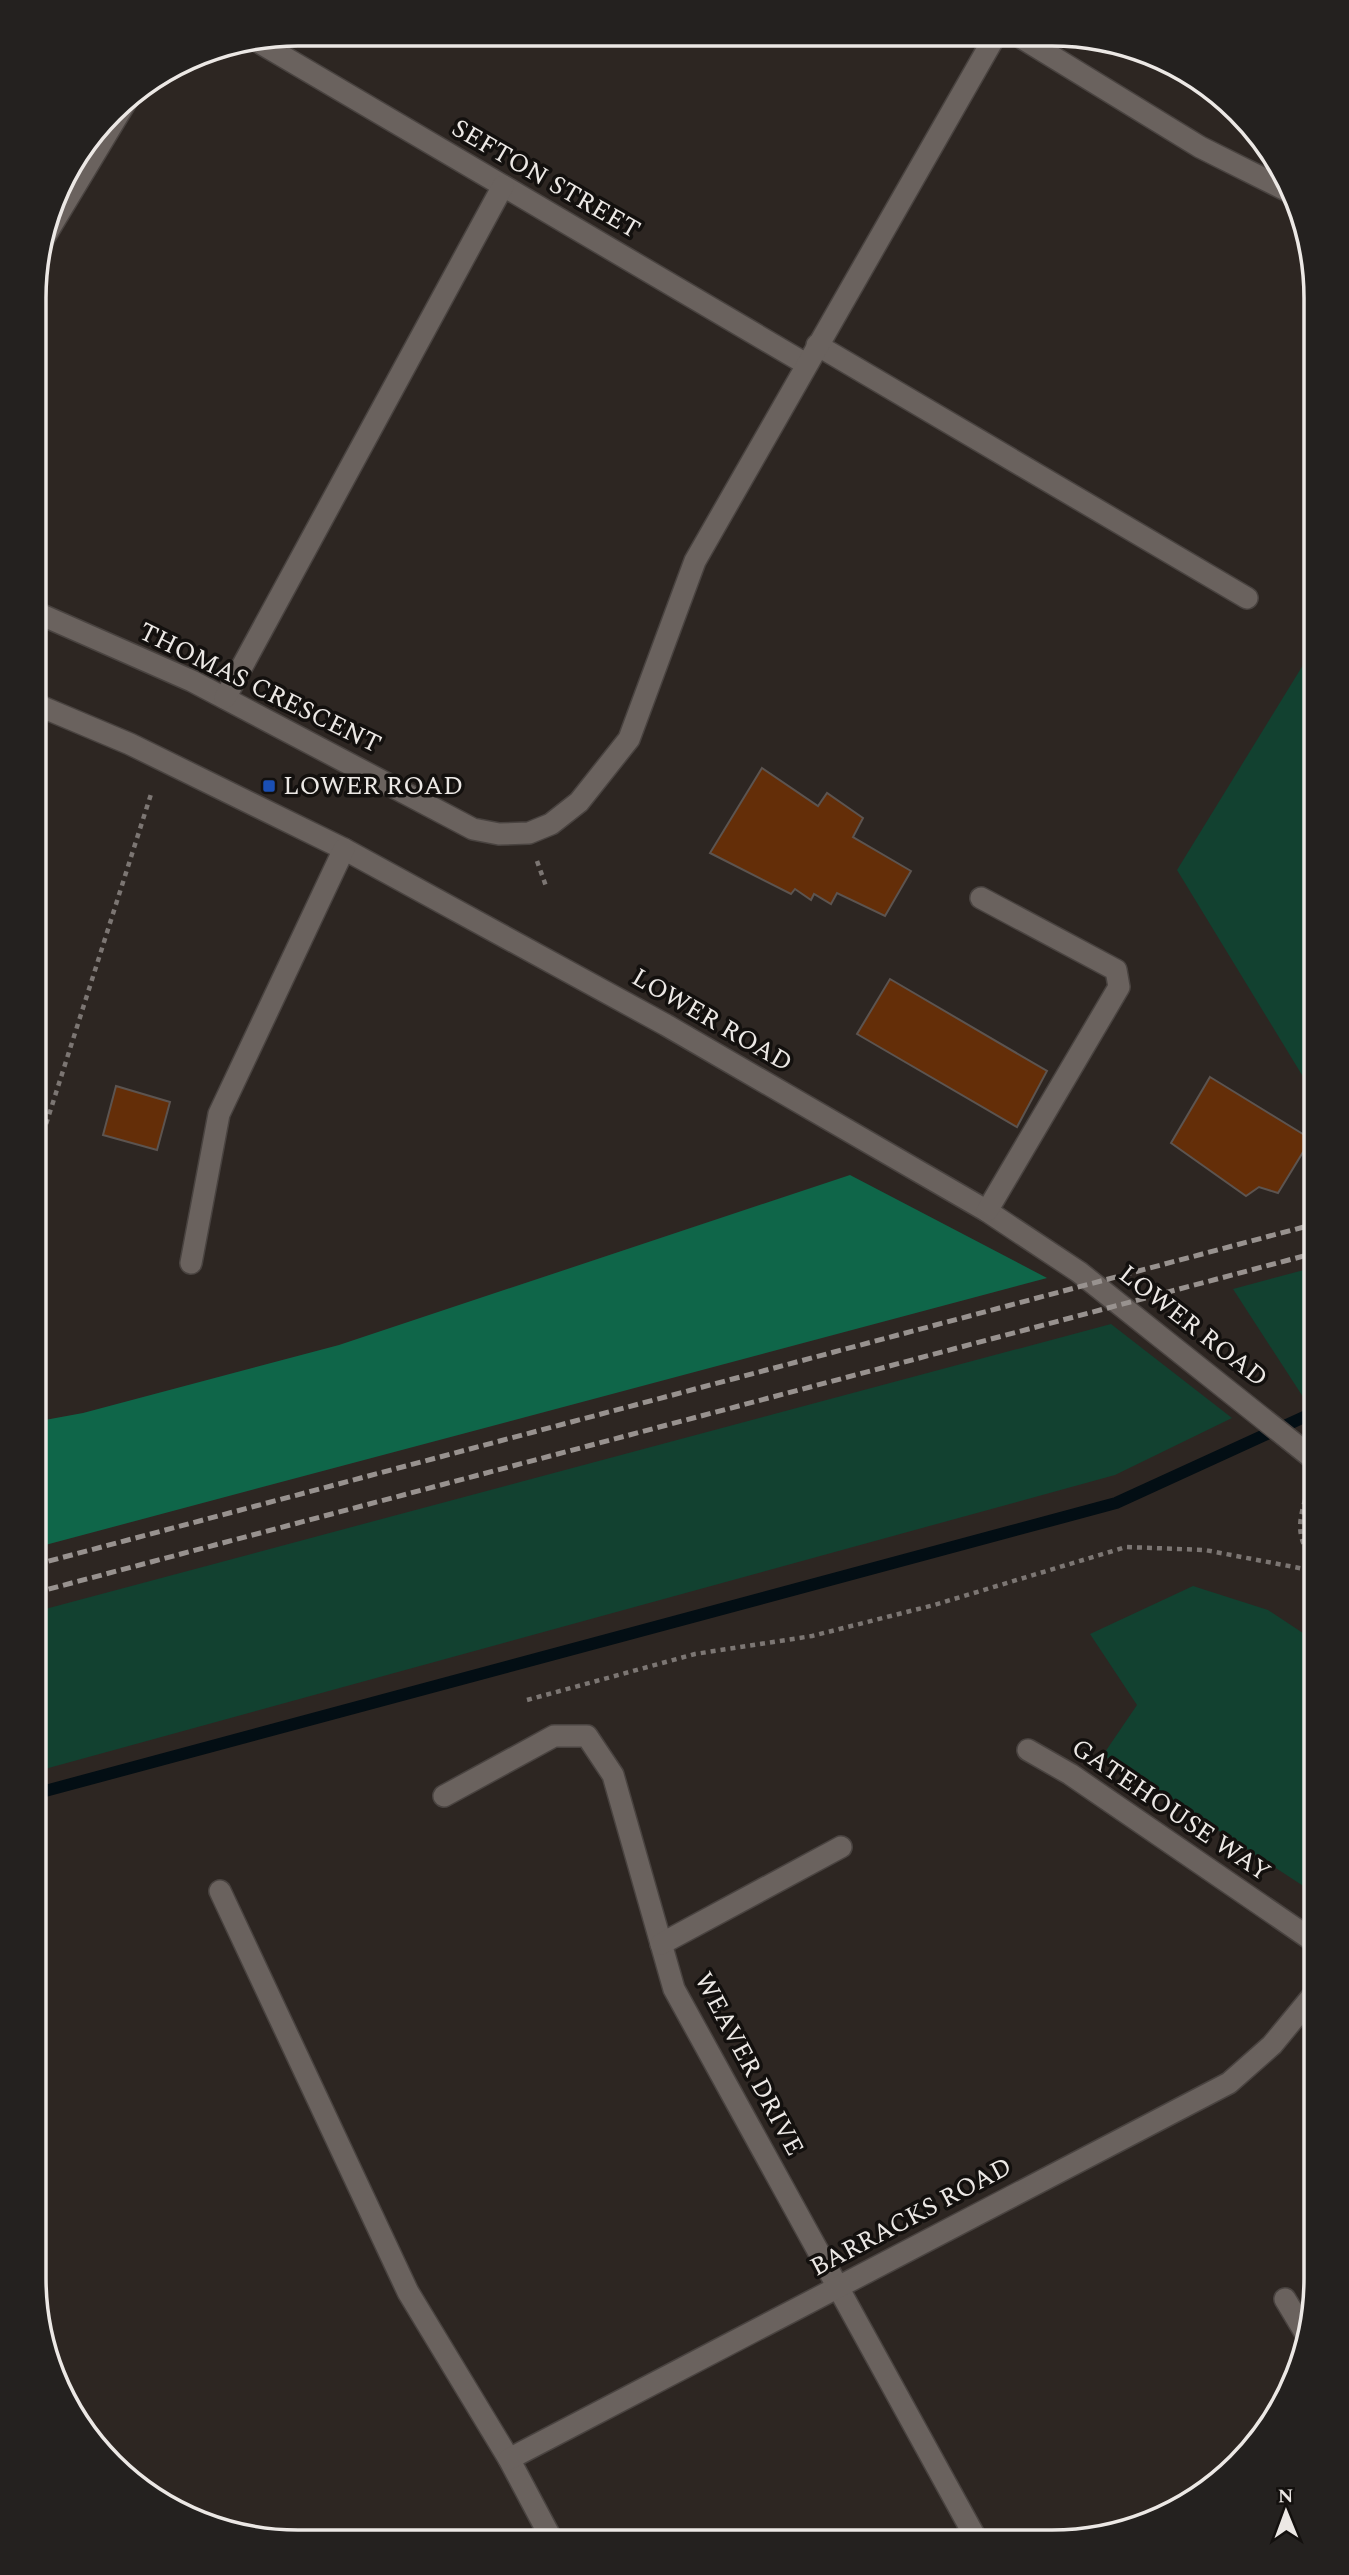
<svg xmlns="http://www.w3.org/2000/svg" width="1349" height="2575" font-family="Spectral,serif">
<rect width="100%" height="100%" fill="#2d2622"/>
<g fill="#124130">
<path d="M1316,644V1098L1177,870Z"/>
<path d="M1315,1267V1395L1305,1400L1233,1289Z"/>
<path d="M1111,1324L1232,1418L1115,1475L34,1772V1612Z"/>
<path d="M1193,1586L1268,1610L1315,1641V1886L1311,1891L1103,1755L1137,1705L1090,1634Z"/>
</g>
<path fill="#0f6649" d="M850,1175L1047,1278L34,1548V1422L83,1413L339,1345Z"/>
<g fill="none" stroke-linecap="round" stroke-linejoin="round">
<path stroke="#030e14" stroke-width="12" d="M34,1794L1116,1503L1315,1412"/>
</g>
<g fill="#642e08" stroke="#5c5450" stroke-width="2">
<path d="M762,768L818,806L827,793L863,818L853,837L911,871L885,916L837,893L831,904L814,894L811,900L795,889L791,894L710,853Z"/>
<path d="M890,979L1047,1071L1017,1127L857,1034Z"/>
<path d="M1210,1077L1311,1139L1278,1193L1259,1187L1246,1196L1171,1143Z"/>
<path d="M116,1086L170,1102L157,1150L103,1135Z"/>
</g>
<g fill="none" stroke-linecap="round" stroke-linejoin="round">
<g stroke="#494340" stroke-width="24">
<g id="minor">
<path d="M1022,38L1200,147L1292,193"/>
<path d="M257,41L806,364"/>
<path d="M42,241L130,95"/>
<path d="M817,345L1247,598"/>
<path d="M35,612L192,681L473,829L499,834L529,833L551,824L579,802L629,739L695,561L994,38"/>
<path d="M225,698L503,186"/>
<path d="M35,704L130,744L344,849L666,1025L987,1211L1079,1272L1315,1460"/>
<path d="M981,898L1116,970L1119,987L987,1211"/>
<path d="M191,1263L219,1114L344,849"/>
<path d="M1028,1750L1070,1774L1315,1942"/>
<path d="M444,1796L554,1736H587L613,1775L674,1989L978,2542"/>
<path d="M220,1891L408,2292L509,2459L552,2540"/>
<path d="M661,1944L841,1847"/>
<path d="M1285,2299L1306,2334"/>
<path d="M509,2459L1229,2083L1272,2045L1315,1993"/>
</g>
</g>
<g stroke="#7c7673" stroke-width="4.5" stroke-dasharray="5 5" stroke-linecap="butt">
<path d="M537,861L547,889"/>
<path d="M34,1162L152,791"/>
<path d="M1308,1490C1298,1523 1295,1535 1315,1565"/>
<path d="M527,1700L695,1654L812,1636L934,1605L1126,1547L1205,1550L1315,1571"/>
</g>
<use href="#minor" stroke="#6a625e" stroke-width="21"/>
<g stroke="#98928f" stroke-width="5" stroke-dasharray="10 5" stroke-linecap="butt">
<path d="M34,1565L1315,1224"/>
<path d="M34,1593L1315,1253"/>
</g>
</g>
<rect fill="#1a4fb4" stroke="#13100e" stroke-width="2.5" x="262" y="779" width="14" height="14" rx="3.5"/>
<g text-anchor="middle" dominant-baseline="central" stroke-width="7" stroke-linejoin="round" paint-order="stroke">
<g font-size="26" fill="#ece8e5" stroke="#13100e">
<text transform="translate(546 179) rotate(30)">SEFTON STREET</text>
<text transform="translate(260 688) rotate(26)">THOMAS CRESCENT</text>
<text transform="translate(712 1020) rotate(30)">LOWER ROAD</text>
<text transform="translate(1193 1326) rotate(38)">LOWER ROAD</text>
<text transform="translate(1171 1810) rotate(34)">GATEHOUSE WAY</text>
<text transform="translate(749 2064) rotate(62)">WEAVER DRIVE</text>
<text transform="translate(911 2217) rotate(-28)">BARRACKS ROAD</text>
</g>
<g font-size="26" fill="#ece8e5" stroke="#13100e" text-anchor="start">
<text x="283" y="786">LOWER ROAD</text>
</g>
</g>
<path d="M0 0H1349V2575H0ZM298 46H1052A252 252 0 0 1 1304 298V2278A252 252 0 0 1 1052 2530H298A252 252 0 0 1 46 2278V298A252 252 0 0 1 298 46Z" fill="#24211f" fill-rule="evenodd"/>
<path fill="none" stroke="#ece8e5" stroke-width="3.5" d="M298 46H1052A252 252 0 0 1 1304 298V2278A252 252 0 0 1 1052 2530H298A252 252 0 0 1 46 2278V298A252 252 0 0 1 298 46Z"/>
<g transform="translate(1286 2512) rotate(359)" stroke="#13100e" stroke-width="5" paint-order="stroke">
<path d="M0-5L12 26L0 18L-12 26Z" fill="#ece8e5"/>
<text y="-10" font-size="19" font-weight="bold" text-anchor="middle" fill="#ece8e5">N</text>
</g>
</svg>
